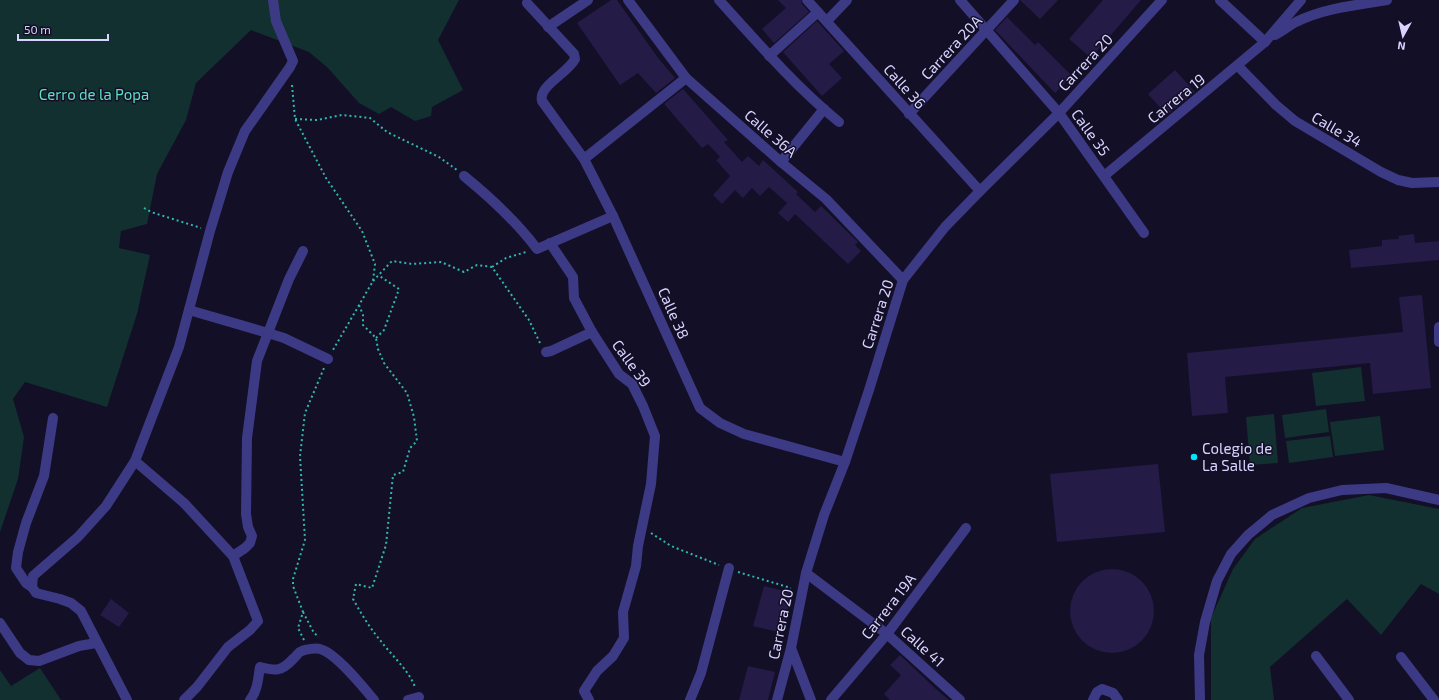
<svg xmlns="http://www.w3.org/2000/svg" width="1439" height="700" font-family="'Exo 2',sans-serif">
<rect width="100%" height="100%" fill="#130f26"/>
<g fill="#12302f">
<path d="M0,0H459L438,40L463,90L432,107L431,116L415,121L391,107L379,114L359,103L328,68L309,52L251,30L196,83L186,120L157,174L147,224L121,231L119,248L150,255L137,314L107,407L25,382L13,399L24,437L18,479L0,532Z"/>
<path d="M1361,367L1365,401L1316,406L1312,373Z"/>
<path d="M1326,409L1329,432L1285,438L1282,415Z"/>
<path d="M1274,414L1278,463L1250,465L1246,417Z"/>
<path d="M1380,416L1384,450L1335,456L1330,422Z"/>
<path d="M1330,436L1333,457L1289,463L1286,441Z"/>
<path d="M1369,495L1439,509V594L1421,584L1381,635L1347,599L1270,667L1274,700H1211V618L1233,569L1255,539L1302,508Z"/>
<path d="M40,668L61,700H0V670L11,686Z"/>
</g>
<g fill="#241b47">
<path d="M611,0H617L658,58L675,78L656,93L638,73L620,85L577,23Z"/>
<path d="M778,0H801L802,4L809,12L774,43L762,29L786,8Z"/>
<path d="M1020,0H1058L1040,19Z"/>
<path d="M1103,0H1141L1091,58L1069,39Z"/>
<path d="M1007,17L1035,45L1038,42L1072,76L1055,93L995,30Z"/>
<path d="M817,21L844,51L829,64L842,78L822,96L783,52Z"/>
<path d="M1175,70L1195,92L1167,115L1148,94Z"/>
<path d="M683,89L728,140L724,142L742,162L748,156L759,166L763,160L798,192L796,194L815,212L821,206L858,242L855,245L861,251L848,264L795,214L788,222L778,213L787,203L769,187L760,196L752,188L743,198L735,190L722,204L713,195L730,176L716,160L720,157L708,144L702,148L665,105V103Z"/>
<path d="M1414,234L1415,243L1439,241V260L1351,268L1349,250L1382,246V240L1399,239L1398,236Z"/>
<path d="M1422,295L1431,388L1373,394L1370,363L1225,377L1228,413L1192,416L1187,353L1403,332L1399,297Z"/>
<path d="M1158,464L1165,532L1057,542L1050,474Z"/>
<circle cx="1112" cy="611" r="42"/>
<path d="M764,586L792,593L782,633L753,626Z"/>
<path d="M111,599L129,613L119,627L100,615Z"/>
<path d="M900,655L937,690L949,700H890L884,694L901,675L890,665Z"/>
<path d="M748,666L775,672L768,700H739Z"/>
</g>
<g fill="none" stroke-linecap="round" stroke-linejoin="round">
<g stroke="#2fb8b0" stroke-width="2" stroke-dasharray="2 3" stroke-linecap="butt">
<path d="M292,85L295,119L326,178L362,231L375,264L373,281L333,350"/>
<path d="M295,119L317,120L342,115L370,118L387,132L439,157L457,170"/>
<path d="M144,208L151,212L201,228"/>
<path d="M492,267L506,258L526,252"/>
<path d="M373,281L392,261L412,264L441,262L464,272L477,265L492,267L529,320L540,343"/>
<path d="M359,305L363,315V325L376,338L378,349L384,363L407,393L414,417L417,441L410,448L403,472L393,475L386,545L372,588L356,584L353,599C361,613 369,627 380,640C391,655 408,669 415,687"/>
<path d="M376,338L384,330L399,289L378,275"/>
<path d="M651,533L671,546L719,565"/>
<path d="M738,572L791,588"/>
<path d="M303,612L314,633L319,637"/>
<path d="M304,640L298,628L303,612L293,586V579L305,540L300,456L305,413L324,368"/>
</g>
<g stroke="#3d3a85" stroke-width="10">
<path d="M628,0L686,78L781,162L826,199L903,280"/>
<path d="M719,0C757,42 795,86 839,122"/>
<path d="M807,0L980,191"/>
<path d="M960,0L1059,113L1144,233"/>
<path d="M1220,0L1265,42"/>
<path d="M527,3L574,54L575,59C568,73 538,86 542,101L584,159L613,216L700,408L720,423L744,434L845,462"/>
<path d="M827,21L847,0"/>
<path d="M548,27L588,0"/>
<path d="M1275,35C1282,31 1289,26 1296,22C1324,8 1357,5 1387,0"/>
<path d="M769,56L818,12"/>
<path d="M1238,66L1276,105L1295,121L1381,172L1398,180L1412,183L1439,182"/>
<path d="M909,114L1014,0"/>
<path d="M584,159L686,78"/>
<path d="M781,162L824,109"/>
<path d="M464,176C491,198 516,221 537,249L613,216"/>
<path d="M1104,176L1265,42L1301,0"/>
<path d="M550,243L573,277L574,298L592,332L619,374L632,384L643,406L655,436L651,484L638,546L636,566L623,612L624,638L613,656L597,671L584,691L589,700"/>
<path d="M189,310L268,333L284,338L328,359"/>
<path d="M1439,327V342"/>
<path d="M546,352L551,351L592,332"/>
<path d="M135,461L184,503L233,556L258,621L250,630L228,647L197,687L184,700"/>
<path d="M233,556L245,548L250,543L252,536L248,527L246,514L247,438L257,361L289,279L303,251"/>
<path d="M806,573L887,634L960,700"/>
<path d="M32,587L26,583L16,568L18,552L26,523L44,476L53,418"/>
<path d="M0,623L20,653L29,660L39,661L79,646L96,643"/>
<path d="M791,648L811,700"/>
<path d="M1316,656L1349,700"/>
<path d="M1401,657L1434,700"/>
<path d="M127,700L81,611L71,603L60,599L36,593L32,587L33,576L78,537L106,506L135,461L179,347L210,231L228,172L245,131L290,67L293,61L276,21L273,0"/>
<path d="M250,700C258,690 258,678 260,667C275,671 281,672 293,659C296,657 298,652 302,651C306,649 316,648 320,649C336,653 363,687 374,700"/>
<path d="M408,700L419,697"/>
<path d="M690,700L701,673L729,568"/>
<path d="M777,700L791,648L806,573L824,515L845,462L869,390L903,280L945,227L980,191L1059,113L1162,0"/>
<path d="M831,700L887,634L966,528"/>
<path d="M1093,700L1097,692L1102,689L1113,693L1118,700"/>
<path d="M1200,700L1199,655L1205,622L1217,581L1231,554L1248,535L1272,515L1309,498L1342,490L1386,488L1439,500"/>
</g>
</g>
<circle fill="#00e5ff" stroke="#130f26" stroke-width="1.5" cx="1194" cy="457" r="4"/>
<g text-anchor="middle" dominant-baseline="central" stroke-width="3" stroke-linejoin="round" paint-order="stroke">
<g font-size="15" fill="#d9d4ff" stroke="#130f26">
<text transform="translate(951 47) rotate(-47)">Carrera 20A</text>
<text transform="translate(1085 62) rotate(-47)">Carrera 20</text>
<text transform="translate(905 86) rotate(48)">Calle 36</text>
<text transform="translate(1176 98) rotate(-39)">Carrera 19</text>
<text transform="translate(1337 129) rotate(30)">Calle 34</text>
<text transform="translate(1091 132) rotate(54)">Calle 35</text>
<text transform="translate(771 133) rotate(41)">Calle 36A</text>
<text transform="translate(674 313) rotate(66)">Calle 38</text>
<text transform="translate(877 314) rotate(-72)">Carrera 20</text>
<text transform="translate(632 363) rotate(54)">Calle 39</text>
<text transform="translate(888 606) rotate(-52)">Carrera 19A</text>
<text transform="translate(780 624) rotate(-78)">Carrera 20</text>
<text transform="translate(923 646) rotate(42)">Calle 41</text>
</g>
<g font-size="15" fill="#5fe0c0" stroke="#130f26">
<text x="94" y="94">Cerro de la Popa</text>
</g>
<g font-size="15" fill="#d9d4ff" stroke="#130f26" text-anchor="start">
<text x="1202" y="448">Colegio de<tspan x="1202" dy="17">La Salle</tspan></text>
</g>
</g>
<g transform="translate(1403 36) rotate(188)" stroke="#130f26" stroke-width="3" paint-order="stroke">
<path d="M0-3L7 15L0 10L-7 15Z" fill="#d9d4ff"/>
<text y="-6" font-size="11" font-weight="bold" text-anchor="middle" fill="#d9d4ff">N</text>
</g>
<path d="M18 34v6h90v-6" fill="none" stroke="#d9d4ff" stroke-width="2"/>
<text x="24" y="34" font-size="12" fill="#d9d4ff" stroke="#130f26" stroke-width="3" paint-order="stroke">50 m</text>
</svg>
